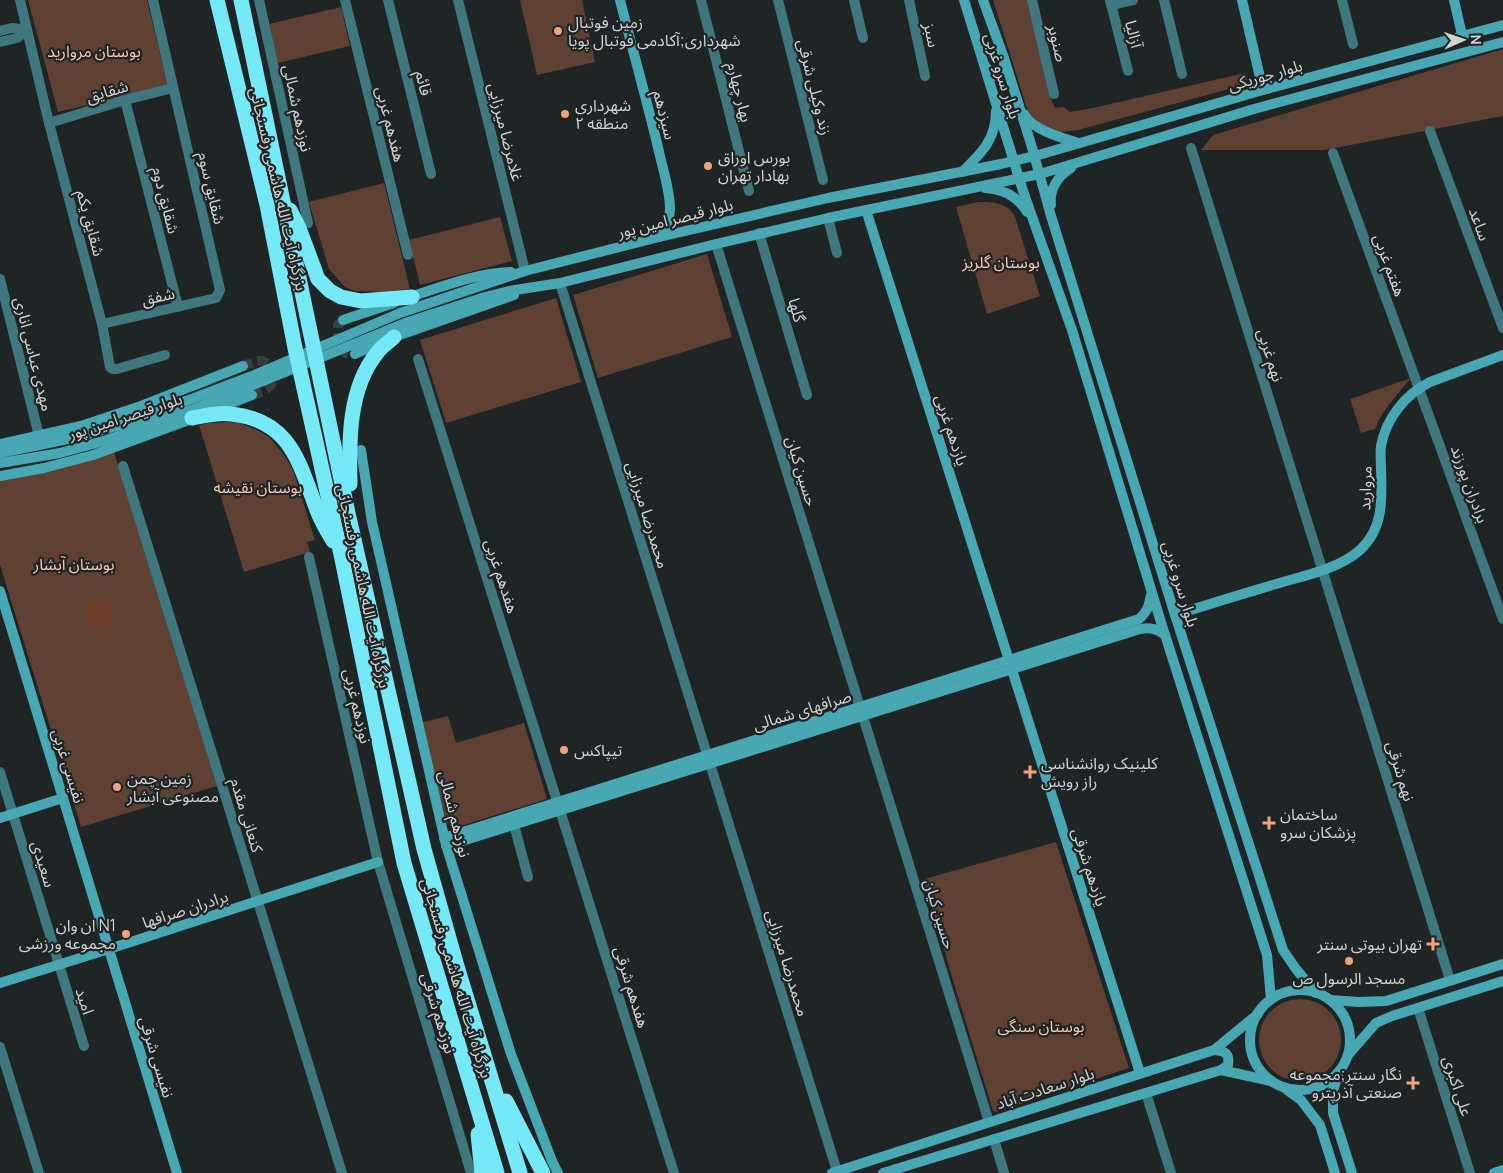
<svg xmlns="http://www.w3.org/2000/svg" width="1503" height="1173" font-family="Manrope,'Noto Sans Arabic',sans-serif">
<rect width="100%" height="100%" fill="#1f2424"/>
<g fill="#5e4133">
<path d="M28,0H147L168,86L58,112Z"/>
<path d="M520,0H582L595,62L537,75Z"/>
<path d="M993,0H1027L1051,99L1055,108L1064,107L1070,112L1093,108L1245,73L1247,80L1244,85L1078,130L1060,132L1052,130L1038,122L1029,115Z"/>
<path d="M341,7L350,46L278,63L269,24Z"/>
<path d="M1503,49V116L1324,150H1201L1213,135Z"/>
<path d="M384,183L410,289L384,292L355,291L345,287L329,269L309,202Z"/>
<path d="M978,202C994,202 1007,202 1015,217L1040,296L987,314L956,207Z"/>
<path d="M500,217L512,261L420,285L409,240Z"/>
<path d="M707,254L732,337L598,378L573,295Z"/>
<path d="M556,298L581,382L446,423L420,340Z"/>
<path d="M1411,378C1398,394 1382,410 1375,429L1361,433L1350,399Z"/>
<path d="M229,422L239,423L259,431L270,438L286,458L293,470L315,540L307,542L310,552L244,572L199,425L210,423Z"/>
<path d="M114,452L217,786L81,827L0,565V480Z"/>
<path d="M448,716L456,743L524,723L547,799L454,828L447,823L420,723Z"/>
<path d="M1056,842L1129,1068L996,1112L993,1111L954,984L924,879Z"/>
<circle cx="1300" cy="1040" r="41"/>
</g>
<circle fill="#6c3e28" cx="99" cy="615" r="15"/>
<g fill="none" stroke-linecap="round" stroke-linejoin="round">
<g stroke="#3a3e3e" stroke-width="10" stroke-dasharray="10 5" stroke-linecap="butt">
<path d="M343,320L338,325V343L345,353L355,354"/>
<path d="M243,366C248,365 254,361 259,361C270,360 277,377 270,386C266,391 258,393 252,395"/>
</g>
<g stroke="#3f777e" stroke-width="10">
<path d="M20,0L49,123L102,324L110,367L113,369H117L165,355"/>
<path d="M259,0L308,223"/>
<path d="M345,0L408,255"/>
<path d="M388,0L431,174"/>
<path d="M458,0L525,271"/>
<path d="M701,0L749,191"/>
<path d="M778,0L823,180"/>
<path d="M854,0L863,38"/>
<path d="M909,0L925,76"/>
<path d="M1032,0L1054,94"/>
<path d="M1110,0L1128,71"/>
<path d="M1164,0L1182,74"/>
<path d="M1342,0L1353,44"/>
<path d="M1111,5L1133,0"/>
<path d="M0,31L12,28L27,30"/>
<path d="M0,42L17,38L27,30"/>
<path d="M125,100L178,307"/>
<path d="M49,123L125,100L173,88"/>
<path d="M1430,131L1503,328"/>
<path d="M1191,148L1450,980"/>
<path d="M1333,153L1503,619"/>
<path d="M828,218L837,253"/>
<path d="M759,233L807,395"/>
<path d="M716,244L989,1122"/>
<path d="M0,279L39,436"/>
<path d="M560,283L837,1171"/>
<path d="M102,324L216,298L220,290L153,0"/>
<path d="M418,359L674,1173"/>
<path d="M123,466L342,1173"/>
<path d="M309,557L378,862L471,1173"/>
<path d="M0,772L84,1046"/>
<path d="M514,825L528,877"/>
<path d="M1418,1008L1470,1173"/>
<path d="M0,1047L39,1173"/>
<path d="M1146,1093L1171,1173"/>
<path d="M994,1139L1004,1173"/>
</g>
<g stroke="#47a7b2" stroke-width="10">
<path d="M620,0C633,52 648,104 660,156C664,173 670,192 670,209C670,220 665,229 659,237"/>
<path d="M964,0L1023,191L1072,330L1160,619L1267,955L1271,999"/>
<path d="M983,0L1004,58L1031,144L1051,216L1175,615L1283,950L1296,969L1316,993"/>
<path d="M1242,0L1263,90"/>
<path d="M1454,0L1462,35"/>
<path d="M986,67L994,76C1002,76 1004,69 1004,62"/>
<path d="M1024,114C1032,130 1062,138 1079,143"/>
<path d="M962,172C982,153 996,139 996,111"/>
<path d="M985,188C1003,189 1018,197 1027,212"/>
<path d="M1051,205C1049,189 1058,176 1071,168"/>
<path d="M866,210L1140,1073"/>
<path d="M407,298C441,287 476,273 511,272"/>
<path d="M343,320L394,303"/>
<path d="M355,354L394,337L514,295"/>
<path d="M213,410L252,395"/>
<path d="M0,444L81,426L141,406L243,366"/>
<path d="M361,450L372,522L446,845L511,1054L552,1161L558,1173"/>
<path d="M0,453L78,437L131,422L252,376L400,313L525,271L659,237L828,198L1001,164L1035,156L1263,90L1503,25"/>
<path d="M0,463L60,453L107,440L155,423L194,409L408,322L485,297L509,291L560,283L716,244L828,218L1040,174L1254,109L1503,42"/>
<path d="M0,476L44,468L93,455L197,417"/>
<path d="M0,591L177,1173"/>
<path d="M1175,615C1209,604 1242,594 1276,584C1303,576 1339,569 1360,550C1384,528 1382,498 1381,469C1381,461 1380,453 1381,446C1386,418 1406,394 1430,382L1503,355"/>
<path d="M0,818L63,798"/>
<path d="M444,838L1139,619C1147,612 1149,606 1151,595"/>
<path d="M446,846L1140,629C1150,627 1156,629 1164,634"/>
<path d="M0,983L109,949L378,862"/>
<circle cx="1300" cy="1040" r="50"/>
<path d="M1330,1000L1359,1002L1386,1001L1503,964"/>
<path d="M1214,1050C1225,1051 1230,1053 1228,1065L1221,1070"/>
<path d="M1348,1055L1376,1023L1392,1016L1503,981"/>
<path d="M1338,1076L1333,1090V1113L1352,1173"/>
<path d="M1287,1090L1301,1100L1320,1125L1335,1173"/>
<path d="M832,1173L1214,1050L1258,1014"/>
<path d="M883,1173L1221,1070L1271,1081"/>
<path d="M1494,1173L1503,1170"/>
</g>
<g stroke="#76e9f8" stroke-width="15">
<path d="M217,0L267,205L295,348L342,559L404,863L497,1173"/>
<path d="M241,0L348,513L424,849L456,963L520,1173"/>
<path d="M290,210L299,228L318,279L330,291L341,297L361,301L412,297"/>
<path d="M192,418C205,416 218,412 231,414C291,420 299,463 317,510C321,521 327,531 333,541"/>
<path d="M350,484C349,441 348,389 377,353C381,347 389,342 394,337"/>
<path d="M506,1101L543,1173"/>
<path d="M478,1134L482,1173"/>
</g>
</g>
<g fill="#f1a17b" stroke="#1f2424" stroke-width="2">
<circle cx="558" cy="31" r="5"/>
<circle cx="565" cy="114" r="5"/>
<circle cx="708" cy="166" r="5"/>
<circle cx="564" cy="750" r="5"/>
<path d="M1027.5 764.5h5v5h5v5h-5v5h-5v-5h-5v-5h5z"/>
<circle cx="117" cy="787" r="5"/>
<path d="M1266.5 815.5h5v5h5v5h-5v5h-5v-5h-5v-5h5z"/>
<circle cx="126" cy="934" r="5"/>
<path d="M1430.5 936.5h5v5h5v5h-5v5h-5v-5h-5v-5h5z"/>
<circle cx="1349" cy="961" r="5"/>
<path d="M1410.5 1075.5h5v5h5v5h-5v5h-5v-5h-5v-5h5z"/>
</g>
<g text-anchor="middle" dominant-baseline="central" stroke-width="4.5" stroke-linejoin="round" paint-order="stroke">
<g font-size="16" fill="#d0d2d3" stroke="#1f2424" text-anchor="start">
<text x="568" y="22">زمین فوتبال<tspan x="568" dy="18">شهرداری;آکادمی فوتبال پویا</tspan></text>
<text x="575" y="105">شهرداری<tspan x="575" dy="18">منطقه ۲</tspan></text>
<text x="718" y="157">بورس اوراق<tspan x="718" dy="18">بهادار تهران</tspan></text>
<text x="574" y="750">تیپاکس</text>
<text x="1041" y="763">کلینیک روانشناسی<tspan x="1041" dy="18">راز رویش</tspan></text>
<text x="127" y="778">زمین چمن<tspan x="127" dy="18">مصنوعی آبشار</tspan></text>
<text x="1280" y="814">ساختمان<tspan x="1280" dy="18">پزشکان سرو</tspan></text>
<text x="116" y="925" text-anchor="end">ان وان N1<tspan x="116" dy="18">مجموعه ورزشی</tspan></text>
<text x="1422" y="944" text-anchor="end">تهران بیوتی سنتر</text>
<text x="1349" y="978" text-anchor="middle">مسجد الرسول ص</text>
<text x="1402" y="1074" text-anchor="end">نگار سنتر;مجموعه<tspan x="1402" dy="18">صنعتی آذرپترو</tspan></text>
</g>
<g font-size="16" fill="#d0d2d3" stroke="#1f2424">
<text transform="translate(1134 34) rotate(76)">آزالیا</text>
<text transform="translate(932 35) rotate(78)">سبز</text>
<text transform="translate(1058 43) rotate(77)">صنوبر</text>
<text transform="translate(1265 75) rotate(-16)">بلوار جوریکی</text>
<text transform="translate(1003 76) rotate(73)">بلوار سرو غربی</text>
<text transform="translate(424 83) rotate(76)">قائم</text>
<text transform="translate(815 87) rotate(76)">زند وکیلی شرقی</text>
<text transform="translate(107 91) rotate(-16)">شقایق</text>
<text transform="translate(740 92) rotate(76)">بهار چهارم</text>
<text transform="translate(298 108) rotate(78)">نوزدهم شمالی</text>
<text transform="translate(665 115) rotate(76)">سیزدهم</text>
<text transform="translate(391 124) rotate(76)">هفدهم غربی</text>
<text transform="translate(506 132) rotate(76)">غلامرضا میرزایی</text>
<text transform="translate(212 188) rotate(77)">شقایق سوم</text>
<text transform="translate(279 189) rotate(77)">بزرگراه آیت الله هاشمی رفسنجانی</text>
<text transform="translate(166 200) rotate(76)">شقایق دوم</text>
<text transform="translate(675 218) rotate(-14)">بلوار قیصر امین پور</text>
<text transform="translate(91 223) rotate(75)">شقایق یکم</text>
<text transform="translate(1480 224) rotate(70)">ساعد</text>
<text transform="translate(1390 265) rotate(70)">هفتم غربی</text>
<text transform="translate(158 296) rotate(-13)">شفق</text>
<text transform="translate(797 310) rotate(74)">گلها</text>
<text transform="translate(34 354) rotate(76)">مهدی عباسی اناری</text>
<text transform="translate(1271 355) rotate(73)">نهم غربی</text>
<text transform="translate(125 416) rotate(-18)">بلوار قیصر امین پور</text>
<text transform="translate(952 430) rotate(72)">یازدهم غربی</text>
<text transform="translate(802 471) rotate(73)">حسین کیان</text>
<text transform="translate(1470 484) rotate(70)">برادران پورزند</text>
<text transform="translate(1365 488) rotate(-88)">مروارید</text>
<text transform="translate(648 515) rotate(73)">محمدرضا میرزایی</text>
<text transform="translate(502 576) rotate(72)">هفدهم غربی</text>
<text transform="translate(1181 584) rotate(73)">بلوار سرو غربی</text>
<text transform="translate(364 586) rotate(78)">بزرگراه آیت الله هاشمی رفسنجانی</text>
<text transform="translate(358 706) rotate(77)">نوزدهم غربی</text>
<text transform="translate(802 710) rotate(-17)">صرافهای شمالی</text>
<text transform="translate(69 766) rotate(73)">نفیسی غربی</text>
<text transform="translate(1401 771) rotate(73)">نهم شرقی</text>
<text transform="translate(455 814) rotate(76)">نوزدهم شمالی</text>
<text transform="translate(247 815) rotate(73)">کنعانی مقدم</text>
<text transform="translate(44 864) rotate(73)">سعیدی</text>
<text transform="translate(1090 867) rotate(72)">یازدهم شرقی</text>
<text transform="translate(185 909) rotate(-18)">برادران صرافها</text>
<text transform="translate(940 914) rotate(73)">حسین کیان</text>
<text transform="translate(788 963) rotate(73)">محمدرضا میرزایی</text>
<text transform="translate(457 978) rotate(73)">بزرگراه آیت الله هاشمی رفسنجانی</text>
<text transform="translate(632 987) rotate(73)">هفدهم شرقی</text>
<text transform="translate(85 1001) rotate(72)">امید</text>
<text transform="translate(439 1013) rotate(73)">نوزدهم شرقی</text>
<text transform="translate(157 1057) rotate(73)">نفیسی شرقی</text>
<text transform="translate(1458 1086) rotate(72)">علی اکبری</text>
<text transform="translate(1045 1088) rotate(-18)">بلوار سعادت آباد</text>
</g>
<g font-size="16" fill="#f7c8b2" stroke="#1f2424">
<text x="94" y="51">بوستان مروارید</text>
<text x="1001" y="262">بوستان گلریز</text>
<text x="258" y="487">بوستان نقیشه</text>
<text x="74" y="564">بوستان آبشار</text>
<text x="1041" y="1026">بوستان سنگی</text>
</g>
</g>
<g transform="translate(1463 40) rotate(88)" stroke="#1f2424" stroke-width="4" paint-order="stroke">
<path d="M0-4L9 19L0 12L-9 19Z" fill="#d0d2d3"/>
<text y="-8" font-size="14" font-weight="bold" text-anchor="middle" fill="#d0d2d3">N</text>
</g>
</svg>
